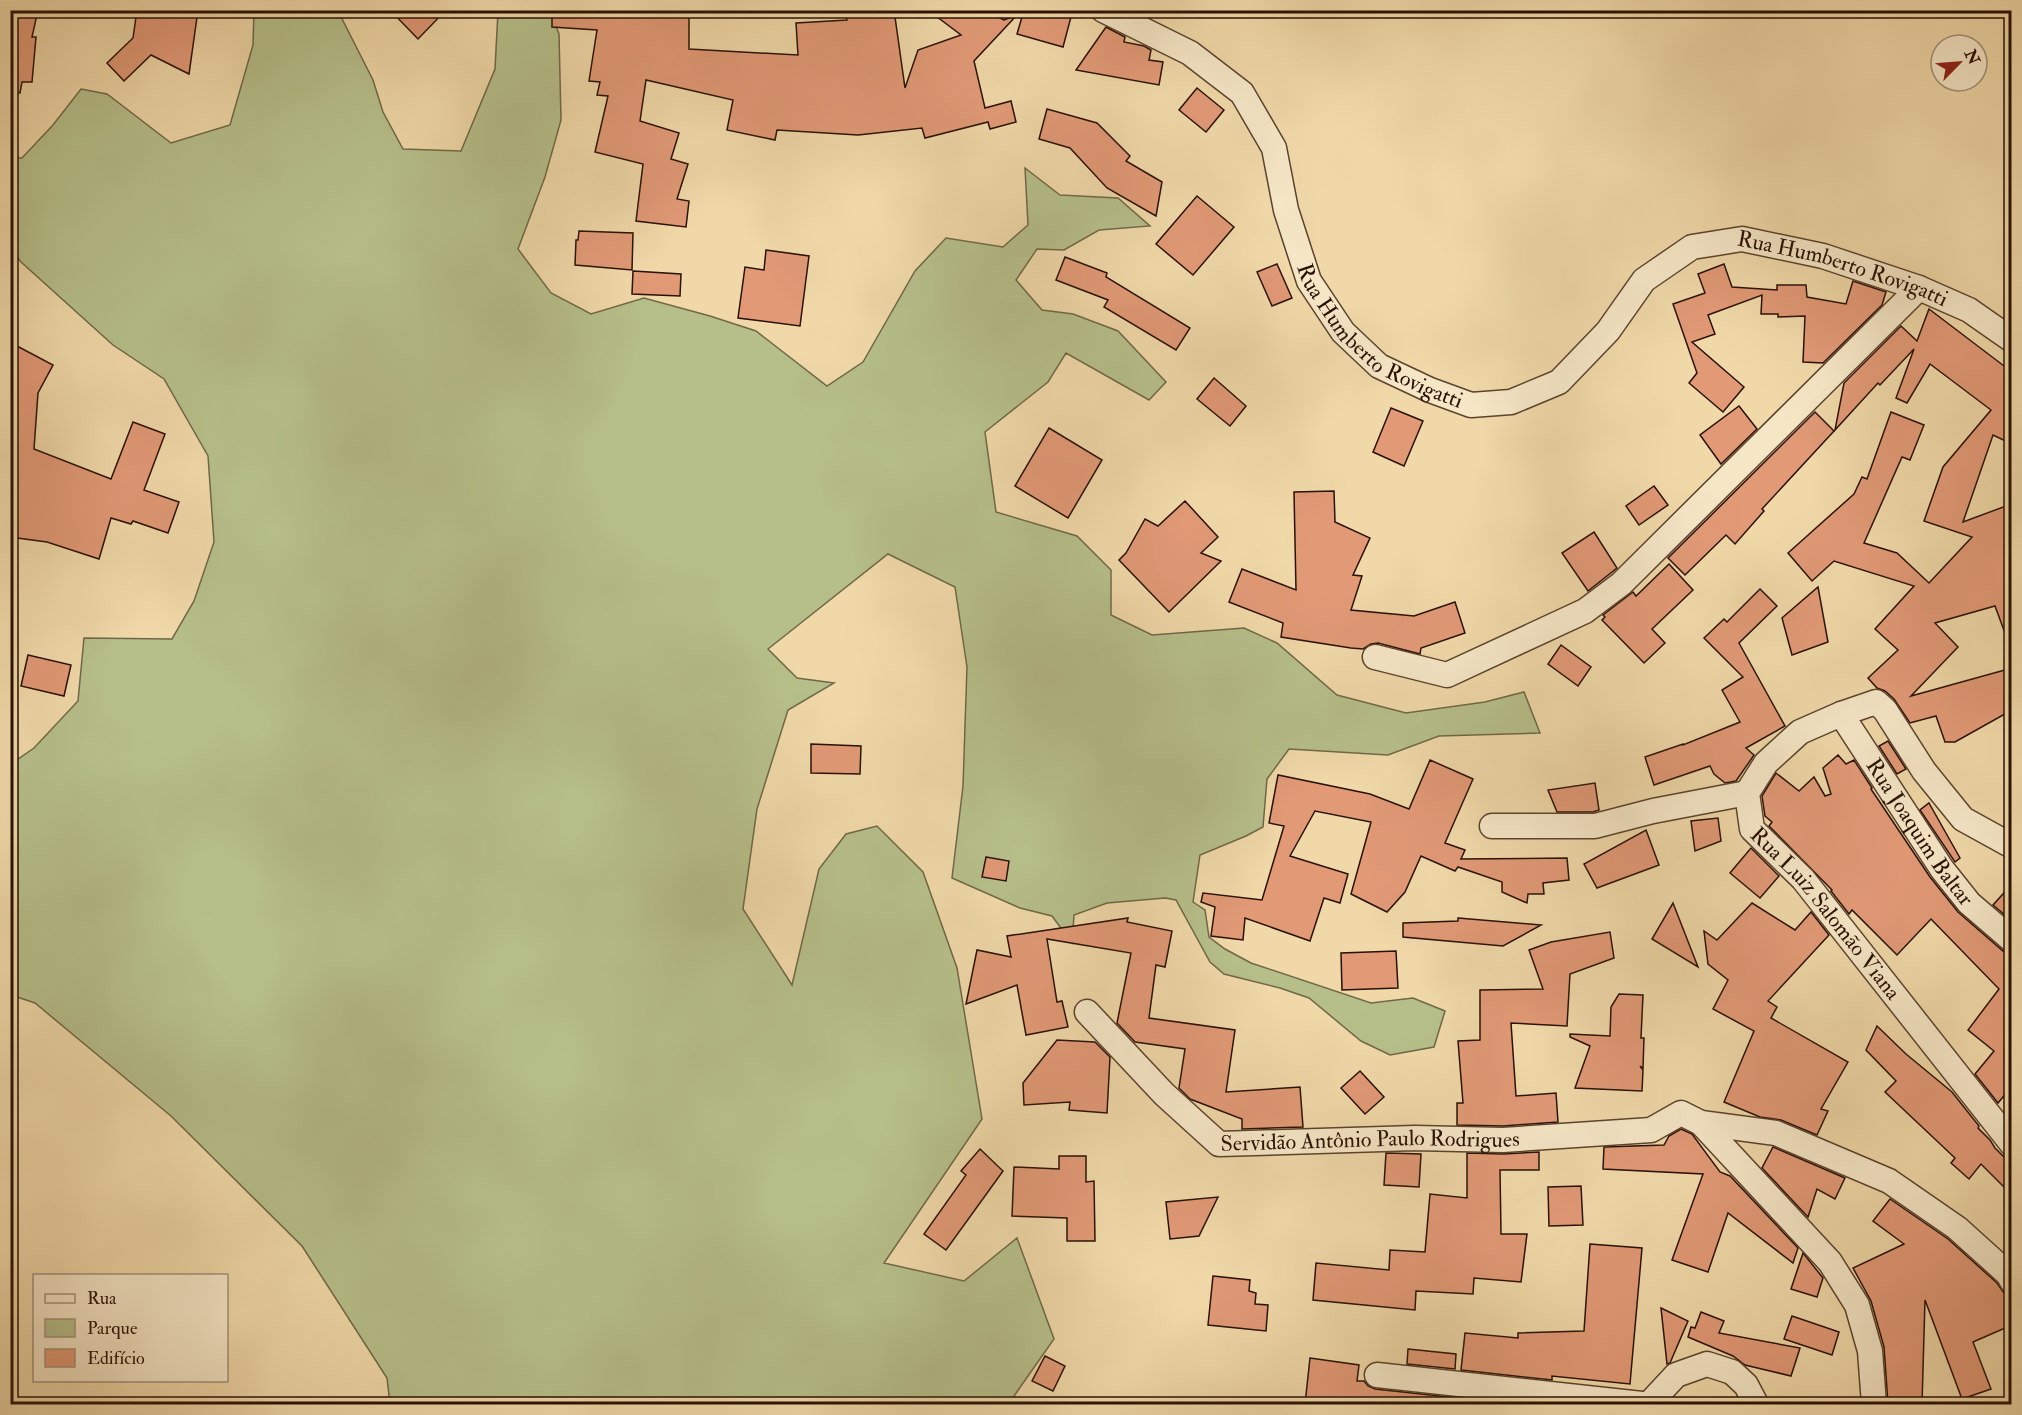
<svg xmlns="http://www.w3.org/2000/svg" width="2022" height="1415" font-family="'IM FELL Double Pica',serif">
<rect width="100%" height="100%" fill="#f0d8a8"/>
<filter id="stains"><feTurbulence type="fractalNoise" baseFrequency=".00333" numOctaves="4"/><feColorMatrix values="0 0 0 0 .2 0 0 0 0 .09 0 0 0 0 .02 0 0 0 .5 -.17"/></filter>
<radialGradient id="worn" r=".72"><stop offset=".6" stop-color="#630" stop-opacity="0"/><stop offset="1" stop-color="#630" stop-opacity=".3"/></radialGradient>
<path fill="#b6bf8a" stroke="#706847" stroke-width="1.5" d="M254,10L338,11L373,80L383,112L403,149L461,151L495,69L498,11H550L559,34L561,120L545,177L518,249L551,293L591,314L644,298L710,316L756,331L827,386L863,362L915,271L946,238L1003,247L1028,225L1025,168L1060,195L1118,198L1150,226L1099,230L1064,250L1037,249L1016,280L1042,310L1073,314L1118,331L1166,382L1149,400L1066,353L1048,382L985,432L996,512L1077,536L1111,570V615L1152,635L1244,628L1277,643L1337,695L1406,713L1485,702L1524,692L1540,733L1439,736L1388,755L1289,749L1267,779L1263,827L1246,836L1200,855L1193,902L1205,910L1209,937L1225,949L1251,963L1371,1003L1413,998L1445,1011L1434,1047L1390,1055L1361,1041L1309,998L1280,988L1224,974L1210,962L1176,900L1165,898L1107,903L1074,915L1072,943L1052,916L1020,908L952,878L963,786L967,667L955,587L888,554L768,649L797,678L834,683L788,710L757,809L743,909L792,985L819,869L846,834L877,826L923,872L957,968L982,1119L884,1263L964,1281L1017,1238L1054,1339L1014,1396L1011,1404H390L387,1378L302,1246L171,1116L35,1003L11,995V764L34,748L78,701L84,638L172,639L194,601L214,542L208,456L164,379L113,345L21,262L11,249L10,157L22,158L53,125L81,89L107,94L171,143L230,125L253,45Z"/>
<g fill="#e19976" stroke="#291104" stroke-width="1.5">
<path d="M10,10H38L32,37H36L32,82H22L20,93L10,92Z"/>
<path d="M137,10H198L189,74L151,55L124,81L107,63L133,38Z"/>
<path d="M390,10H446L418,39Z"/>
<path d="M552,10H689V49L798,55L796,23L847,20L845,10H894L905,88L918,50L961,35L928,10H984L1004,20L1017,15L974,61L985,108L1011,101L1016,122L990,129L988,122L925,138L922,128L858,135L777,130L775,140L727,130L733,100L646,80L640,121L679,133L671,159L688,164L677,199L689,201L686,227L636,221L643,164L595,152L608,96L597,95L600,82L589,81L597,30L552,27Z"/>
<path d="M1024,10H1047L1071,17L1063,47L1017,34Z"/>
<path d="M1106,27L1125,37L1124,42L1144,46L1151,50L1149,60L1163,62L1159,85L1076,70Z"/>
<path d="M1197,88L1224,110L1206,132L1179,110Z"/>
<path d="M1047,109L1097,123L1130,156L1126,161L1162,182L1156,216L1107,188L1070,148L1039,139Z"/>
<path d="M1197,196L1234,227L1193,275L1156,244Z"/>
<path d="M579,231L633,233L632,270L575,265L576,240H578Z"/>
<path d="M766,250L809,256L800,326L738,318L745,267L764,270Z"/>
<path d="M1065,257L1107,273L1106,277L1190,328L1176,350L1104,307L1108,300L1056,280Z"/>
<path d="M1277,264L1292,298L1272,306L1257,272Z"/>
<path d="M1724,264L1732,287L1777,290V285H1806L1807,297L1846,304L1853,281L1886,292L1882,305L1823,363L1803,362L1805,316L1778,317V314H1761L1762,295L1708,315L1715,334L1692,342L1744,387L1723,412L1689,383L1697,373L1673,304L1705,293L1698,274Z"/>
<path d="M633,271L681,274L680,296L632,294Z"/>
<path d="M1929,309L2012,372V444L1993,435L1963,522L2006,506L2012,521V644H2009L1995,606L1935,623L1958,647L1911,696L2012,668V710L1955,742H1945L1936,716L1910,723L1894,699L1885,691L1877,688L1868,678L1898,650L1875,629L1914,586L1834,561L1812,581L1788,553L1854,494L1862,477L1867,479L1891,412L1924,425L1910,460L1902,457L1864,543L1897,553L1929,583L1972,537L1924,521L1943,467L1991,410L1930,364L1907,403L1896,398L1914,349L1880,385L1878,383L1835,430L1844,383L1901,326L1917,341Z"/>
<path d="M17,346L53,365L38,393L34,449L111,479L133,422L165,434L144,490L179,502L168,533L133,521L131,524L111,518L99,559L47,542L10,537V359Z"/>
<path d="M1214,378L1246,406L1230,426L1197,399Z"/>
<path d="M1739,406L1757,429L1721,464L1700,435Z"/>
<path d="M1391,408L1423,421L1404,466L1373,452Z"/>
<path d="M1815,412L1834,431L1762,509L1764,511L1735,544L1726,535L1685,575L1668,558Z"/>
<path d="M1049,428L1102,460L1068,518L1015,486Z"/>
<path d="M1654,486L1668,505L1639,525L1626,506Z"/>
<path d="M1334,491L1335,522L1370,538L1353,575L1362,576L1351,610L1414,616L1455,602L1465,633L1421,648L1420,654L1378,643L1371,644L1363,649L1351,648L1281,637L1283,623L1229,602L1242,569L1296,590L1294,492Z"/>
<path d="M1185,501L1218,537L1201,553L1221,561L1169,612L1119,560L1126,553L1145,519L1158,526Z"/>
<path d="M1594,532L1617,568L1588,591L1562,553Z"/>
<path d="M1669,564L1693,590L1652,629L1665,643L1644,663L1602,620L1605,617L1603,615L1633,592L1636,596Z"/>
<path d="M1818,587L1828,642L1792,655L1782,618Z"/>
<path d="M1760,589L1777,606L1739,643L1785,726L1746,748L1754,755L1736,781L1725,783L1714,774L1710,766L1654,785L1645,757L1683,744V745L1740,722L1722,690L1743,677L1704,638L1724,619L1727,622Z"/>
<path d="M1561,645L1591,667L1578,686L1548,664Z"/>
<path d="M28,655L71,665L64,696L21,686Z"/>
<path d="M1888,741L1906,769L1897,774L1879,746Z"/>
<path d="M811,744L861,746L860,774L811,773Z"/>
<path d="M1838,755L1846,764L1854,760L1872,788L1871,789L1930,877L1958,912L2003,951L2012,954V1086L1998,1103L1975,1074L1994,1051L1968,1030L1999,989L1931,919L1897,955L1852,910L1849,914L1831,891L1832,890L1769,826L1772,822L1765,816L1762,796L1776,773L1799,791L1814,777L1825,796L1831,794L1823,768Z"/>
<path d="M1430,760L1473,779L1445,843L1465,850L1461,859L1567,858L1569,880L1543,883L1544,894H1528L1527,903L1502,892V882L1458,867L1455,871L1421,856L1405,892L1387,912L1351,894L1371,822L1315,811L1290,856L1348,874L1340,903L1324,898L1310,941L1245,918L1243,940L1211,936L1215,907L1201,902L1203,893L1262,900L1284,826L1269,823L1278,775L1370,794L1409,809Z"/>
<path d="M1595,783L1599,810L1593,812H1557L1548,790Z"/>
<path d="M1929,803L1960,858L1955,862L1920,810Z"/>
<path d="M1718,818L1721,841L1695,851L1691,821Z"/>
<path d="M1646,830L1659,865L1597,888L1584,864Z"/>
<path d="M1751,848L1779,876L1760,898L1730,873Z"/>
<path d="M986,857L1009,861L1006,881L982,877Z"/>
<path d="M2012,884V921L1993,905Z"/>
<path d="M1673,903L1698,967L1652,939Z"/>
<path d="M1752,903L1795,930L1811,912L1829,935L1768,1001L1777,1007L1771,1018L1848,1062L1821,1109L1828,1111L1817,1135L1781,1120L1760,1117L1724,1102L1754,1031L1713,1009L1728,980L1708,964L1704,931L1717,940Z"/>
<path d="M1128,918L1127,922L1172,931L1165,967L1156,965L1149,1018L1235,1030L1226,1092L1300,1087L1303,1127L1242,1129V1119L1190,1099L1179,1088L1185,1049L1135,1042L1117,1023L1131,953L1047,939L1057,1002L1062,1001L1068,1027L1026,1035L1017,985L966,1004L977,950L1011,957L1007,936Z"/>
<path d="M1458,918L1541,925L1503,946L1403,937V923L1458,921Z"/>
<path d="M1610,932L1614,958L1570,974L1567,1026L1511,1023L1516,1096L1556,1093L1558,1122L1503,1126L1457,1125V1103H1463L1458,1041L1480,1040V990L1543,989L1529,950L1551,942Z"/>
<path d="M1396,951L1398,988L1342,990L1341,953Z"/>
<path d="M1619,994L1643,995L1641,1038H1644L1643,1068L1640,1066L1643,1070L1642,1091L1575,1088L1590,1046L1570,1037V1034L1610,1036L1611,1007Z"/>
<path d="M1877,1026L1906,1054L1952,1092L1979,1126L1978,1128L1990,1140L1995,1148L2012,1165V1195L1981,1164L1969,1179L1951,1163L1955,1158L1885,1092L1896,1081L1866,1050Z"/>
<path d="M1057,1040L1095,1042L1110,1057L1107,1113L1069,1110L1070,1102L1024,1105L1023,1083Z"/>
<path d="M1360,1071L1384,1097L1365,1114L1341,1088Z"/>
<path d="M1681,1129L1692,1134L1720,1172L1730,1176L1798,1248L1793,1263L1728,1213L1708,1272L1672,1260L1703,1174L1603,1169L1604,1147L1664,1145L1669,1136Z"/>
<path d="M1773,1147L1845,1178L1835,1199L1817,1189L1808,1217L1762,1168Z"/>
<path d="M980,1149L1003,1171L946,1250L924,1234L966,1175L961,1171Z"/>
<path d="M1539,1152V1170H1500L1501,1234H1527L1521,1282L1474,1278L1473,1294L1416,1291L1415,1310L1313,1300L1316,1263L1389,1270L1390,1250L1425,1252L1430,1194L1467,1198V1153L1503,1154Z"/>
<path d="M1386,1153L1421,1154L1419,1187L1384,1185Z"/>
<path d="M1059,1156H1086V1182L1094,1181L1095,1241H1067V1218L1012,1216L1014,1167L1059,1169Z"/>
<path d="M1581,1186L1583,1225L1549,1226L1548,1187Z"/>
<path d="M1218,1197L1199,1236L1170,1239L1166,1202Z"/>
<path d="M1890,1199L1948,1239L1997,1283L2004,1293L2008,1294L2012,1301V1325L1973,1342L1991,1389L1962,1399L1925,1300L1922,1404H1888L1884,1347L1871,1301L1853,1268L1904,1244L1873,1221Z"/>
<path d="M1590,1244L1642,1248L1630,1384L1552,1376V1380L1461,1370L1465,1333L1518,1338V1333L1584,1331Z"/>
<path d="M1803,1253L1823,1278L1817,1297L1791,1289Z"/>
<path d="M1213,1276L1250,1280L1249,1291L1256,1293L1255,1304L1268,1305L1266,1331L1208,1325Z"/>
<path d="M1661,1308L1688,1321L1670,1363L1667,1364Z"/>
<path d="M1701,1312L1724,1321L1719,1333L1800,1348L1791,1376L1745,1365L1733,1356L1688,1337L1691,1327L1695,1328Z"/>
<path d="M1792,1316L1839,1332L1832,1355L1784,1339Z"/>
<path d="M1408,1349L1456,1354L1455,1369L1407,1364Z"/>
<path d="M1045,1356L1065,1366L1053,1391L1032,1381Z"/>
<path d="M1310,1358L1359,1365L1357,1381H1364L1368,1386L1375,1389L1458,1398V1404H1305Z"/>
</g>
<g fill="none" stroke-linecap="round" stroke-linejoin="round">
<g stroke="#5b432d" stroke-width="27">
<g id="minor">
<path id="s1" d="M1103,10L1190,53L1242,93L1274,148L1286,210L1309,281L1343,332L1379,366L1430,390L1471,405L1511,402L1559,382L1608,331L1644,280L1692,247L1742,239L1823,256L1919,288L1969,310L2012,340"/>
<path d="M1375,657L1447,675L1585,611L1621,584L1919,288"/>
<path id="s2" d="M1841,714L1942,869L1969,903L2012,940"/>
<path d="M1492,826H1595L1653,811L1747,793"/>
<path id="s3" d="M2012,846L1963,819L1924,771L1885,710L1876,702L1841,714L1800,732L1766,763L1747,793L1752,829L1803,879L2012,1144"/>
<path id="s4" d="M1087,1012L1164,1094L1219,1144L1415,1138L1503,1140L1651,1130L1681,1113L1701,1123L1776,1133L1889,1181L1957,1228L2008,1274L2012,1281"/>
<path d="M1701,1123L1830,1262L1857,1305L1870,1351L1874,1404"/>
<path d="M1377,1375L1642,1404"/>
<path d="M1649,1404L1676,1375L1707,1364L1732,1372L1746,1385L1756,1404"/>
</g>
</g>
<use href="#minor" stroke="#f5e6c6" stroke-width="24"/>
</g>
<g text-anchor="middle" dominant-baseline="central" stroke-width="6" stroke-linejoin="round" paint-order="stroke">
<g font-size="22" fill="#291104" stroke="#f5e6c6">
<text stroke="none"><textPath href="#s1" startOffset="1014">Rua Humberto Rovigatti</textPath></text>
<text stroke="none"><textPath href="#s1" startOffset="456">Rua Humberto Rovigatti</textPath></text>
<text stroke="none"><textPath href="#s2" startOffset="142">Rua Joaquim Baltar</textPath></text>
<text stroke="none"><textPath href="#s3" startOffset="514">Rua Luiz Salomão Viana</textPath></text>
<text stroke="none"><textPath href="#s4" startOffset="338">Servidão Antônio Paulo Rodrigues</textPath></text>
</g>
</g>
<rect width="2022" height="1415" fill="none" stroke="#f0d8a8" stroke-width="36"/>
<rect x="12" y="12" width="1998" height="1391" fill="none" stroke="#291104" stroke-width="3"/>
<rect x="18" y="18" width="1986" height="1379" fill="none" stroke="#291104" stroke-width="1.5"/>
<rect x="33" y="1274" width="195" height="108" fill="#f5e6c6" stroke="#a39178" stroke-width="1.5"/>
<rect x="45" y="1294" width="30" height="9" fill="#f5e6c6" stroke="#a39178" stroke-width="1.5"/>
<text x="87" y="1304" font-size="18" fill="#291104">Rua</text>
<rect x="45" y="1319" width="30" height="18" fill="#b6bf8a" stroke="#a39178" stroke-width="1.5"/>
<text x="87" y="1334" font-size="18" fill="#291104">Parque</text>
<rect x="45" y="1349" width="30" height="18" fill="#e19976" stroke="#a39178" stroke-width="1.5"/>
<text x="87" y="1364" font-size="18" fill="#291104">Edifício</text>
<g transform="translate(1959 63) rotate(65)"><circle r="28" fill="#f5e6c6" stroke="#a39178" stroke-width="1.5"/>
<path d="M0-4.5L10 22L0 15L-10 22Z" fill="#8f2418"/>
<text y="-9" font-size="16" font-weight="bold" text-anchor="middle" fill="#291104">N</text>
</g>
<rect width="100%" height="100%" filter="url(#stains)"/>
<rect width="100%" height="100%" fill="url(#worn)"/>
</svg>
